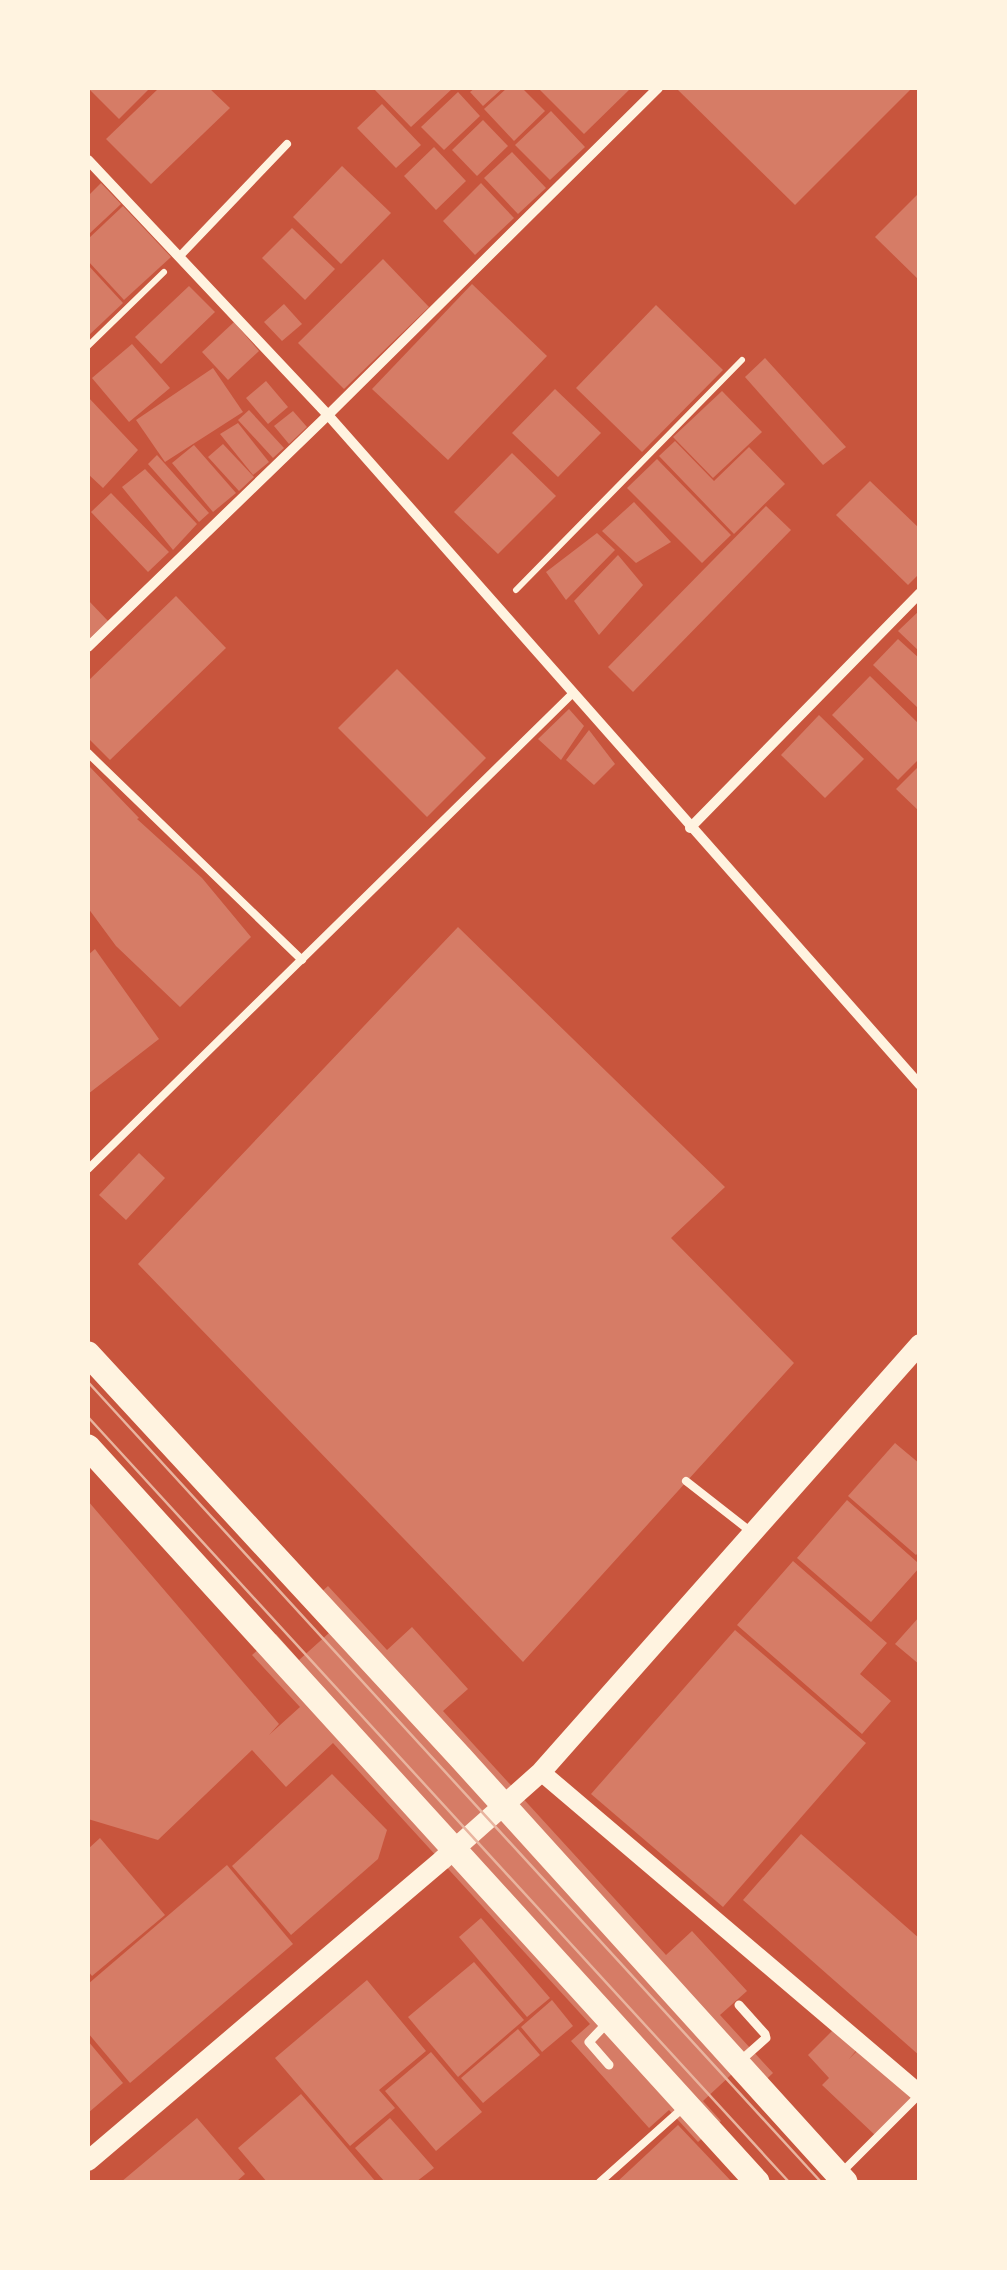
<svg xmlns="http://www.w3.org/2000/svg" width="1007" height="2270" font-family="Helvetica,sans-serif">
<rect width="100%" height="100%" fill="#c8553d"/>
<g fill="#d67c66">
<path d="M88,88H150L119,119Z"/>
<path d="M159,88H209L230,108L151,184L106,139Z"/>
<path d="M373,88H453L411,127Z"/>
<path d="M475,88H503L483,106L470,92Z"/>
<path d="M507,88H522L545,111L514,141L484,109Z"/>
<path d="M538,88H631L584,134Z"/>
<path d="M680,88H912L795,205L678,90Z"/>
<path d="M458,92L480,116L444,150L421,127Z"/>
<path d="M382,104L421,145L396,168L357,128Z"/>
<path d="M551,111L585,147L550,180L515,145Z"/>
<path d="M483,120L508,146L477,176L452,150Z"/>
<path d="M434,147L466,181L436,210L404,176Z"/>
<path d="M512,152L546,188L518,214L484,178Z"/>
<path d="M342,166L391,213L341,264L293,217Z"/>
<path d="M101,183L121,204L88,235V196Z"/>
<path d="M481,183L514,218L475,255L443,221Z"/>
<path d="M920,192V281L875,237Z"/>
<path d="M123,206L171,257L124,300L88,261V239Z"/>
<path d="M292,228L335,269L305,300L262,258Z"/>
<path d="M383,259L429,307L344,389L298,343Z"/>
<path d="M88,265L123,303L88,336Z"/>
<path d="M472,284L547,356L448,460L372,389Z"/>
<path d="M189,286L215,312L161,364L135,337Z"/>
<path d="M284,304L302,324L282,341L264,322Z"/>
<path d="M656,305L723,370L642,452L576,388Z"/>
<path d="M234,322L259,351L228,380L202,352Z"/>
<path d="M132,344L170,388L129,422L92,378Z"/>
<path d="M765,358L846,447L823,465L745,377Z"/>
<path d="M213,368L243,412L165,462L136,420Z"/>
<path d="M266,381L288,407L268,424L246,398Z"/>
<path d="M555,389L601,433L558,477L512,433Z"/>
<path d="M722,391L762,432L713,478L673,437Z"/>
<path d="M88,397L138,450L103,488L88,474Z"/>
<path d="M249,410L284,448L273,458L238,420Z"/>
<path d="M293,411L307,427L289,444L274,426Z"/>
<path d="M238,423L269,462L253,475L220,434Z"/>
<path d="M675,441L714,481L749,447L785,484L734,534L659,456Z"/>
<path d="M223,444L254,477L239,491L208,457Z"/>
<path d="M194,445L236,493L213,512L172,463Z"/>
<path d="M512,453L556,496L498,554L454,512Z"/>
<path d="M157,455L209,513L199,522L148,464Z"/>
<path d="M657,459L731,535L702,563L627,488Z"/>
<path d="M145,469L197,524L173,550L122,487Z"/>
<path d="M870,481L920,529V573L908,585L836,515Z"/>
<path d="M111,493L169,552L148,572L91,512Z"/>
<path d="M634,502L671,542L636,563L602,531Z"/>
<path d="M766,506L791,530L633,692L608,667Z"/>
<path d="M597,533L615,550L566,600L546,572Z"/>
<path d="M618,555L643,585L599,635L574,601Z"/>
<path d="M176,596L226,648L110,760L88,738V681Z"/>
<path d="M88,600L108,621L88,640Z"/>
<path d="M920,610V652L898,631Z"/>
<path d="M898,639L920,659V706L918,708L873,665Z"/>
<path d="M397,669L486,758L427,817L338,728Z"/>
<path d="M870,676L920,725V758L898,780L832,715Z"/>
<path d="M569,709L584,726L561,760L538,739Z"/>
<path d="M819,715L864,759L825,798L781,755Z"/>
<path d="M589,730L615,764L594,785L566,760Z"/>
<path d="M88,765L139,818L137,819L202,878L251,937L180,1007L116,946L88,908Z"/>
<path d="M920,765V812L896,789Z"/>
<path d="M458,927L725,1187L671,1238L794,1363L523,1662L138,1264Z"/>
<path d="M95,949L159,1039L88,1094V955Z"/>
<path d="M139,1153L165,1178L126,1220L99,1195Z"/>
<path d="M895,1443L920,1464V1551L916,1555L848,1496Z"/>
<path d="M847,1500L917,1562L920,1560V1567L871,1622L797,1558Z"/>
<path d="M88,1501L279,1724L269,1735L300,1707L252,1655L276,1634L299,1660L329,1633L305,1607L328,1586L387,1650L412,1627L468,1689L443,1711L666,1955L692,1931L747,1991L720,2015L773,2073L751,2094L732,2074L703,2101L721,2121L698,2142L669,2110L649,2128L571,2041L590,2024L333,1743L286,1787L252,1750L158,1840L88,1819Z"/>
<path d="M793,1561L887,1643L860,1674L891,1701L862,1734L737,1625Z"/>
<path d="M920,1616V1665L895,1644Z"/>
<path d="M735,1630L866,1743L723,1907L591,1794Z"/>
<path d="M332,1774L387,1830L378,1859L291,1935L232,1866Z"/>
<path d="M801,1834L920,1939V2056L743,1900Z"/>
<path d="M100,1838L165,1915L92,1976L88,1971V1849Z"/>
<path d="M227,1865L293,1944L130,2083L88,2033V1984Z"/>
<path d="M481,1918L550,1998L527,2017L459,1937Z"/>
<path d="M474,1962L524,2020L458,2077L408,2017Z"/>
<path d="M367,1980L426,2051L379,2090L395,2108L350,2146L275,2058Z"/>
<path d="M552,2000L573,2026L542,2052L521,2027Z"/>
<path d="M837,2026L860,2046L849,2059L861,2047L916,2094L877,2137L822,2085L829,2078L808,2055Z"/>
<path d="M518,2029L540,2055L483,2103L461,2078Z"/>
<path d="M88,2041L123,2083L88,2113Z"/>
<path d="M431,2052L482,2112L436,2151L385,2091Z"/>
<path d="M301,2094L376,2182H267L238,2148Z"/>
<path d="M197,2118L245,2174L236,2182H121Z"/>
<path d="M390,2118L434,2168L416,2182H385L355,2148Z"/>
<path d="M678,2125L732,2182H617Z"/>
</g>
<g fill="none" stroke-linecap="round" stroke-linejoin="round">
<g stroke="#fff3e0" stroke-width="6">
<path d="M88,346L164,272"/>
<path d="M516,590L742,360"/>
</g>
<g stroke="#fff3e0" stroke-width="8">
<path d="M179,257L287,144"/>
<path d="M88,753L302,960"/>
<path d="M88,1169L572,694"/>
<path d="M686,1481L750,1531"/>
<path d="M842,2172L920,2094"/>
<path d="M600,2182L683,2108"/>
</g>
<g stroke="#fff3e0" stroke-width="9">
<path d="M607,2023L589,2042L609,2065"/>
<path d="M739,2062L766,2038L765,2034L739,2005"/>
</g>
<g stroke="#fff3e0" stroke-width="10">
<path d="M88,160L328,415L920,1085"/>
<path d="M88,647L328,415L658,88"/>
<path d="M690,828L920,593"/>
</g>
<path stroke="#fff3e0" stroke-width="18" d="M541,1772L920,2094"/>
<path stroke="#fff3e0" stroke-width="20" d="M88,2161L441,1861L541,1772L920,1344"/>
<g stroke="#fff3e0" stroke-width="25">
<path d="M88,1354L461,1758L845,2182"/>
<path d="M88,1447L757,2182"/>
</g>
<g stroke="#e9b49f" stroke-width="2.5">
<path d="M88,1382L821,2182"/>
<path d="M88,1417L789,2182"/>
</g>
</g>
<rect width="1007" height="2270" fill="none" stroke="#fff3e0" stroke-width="180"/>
</svg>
